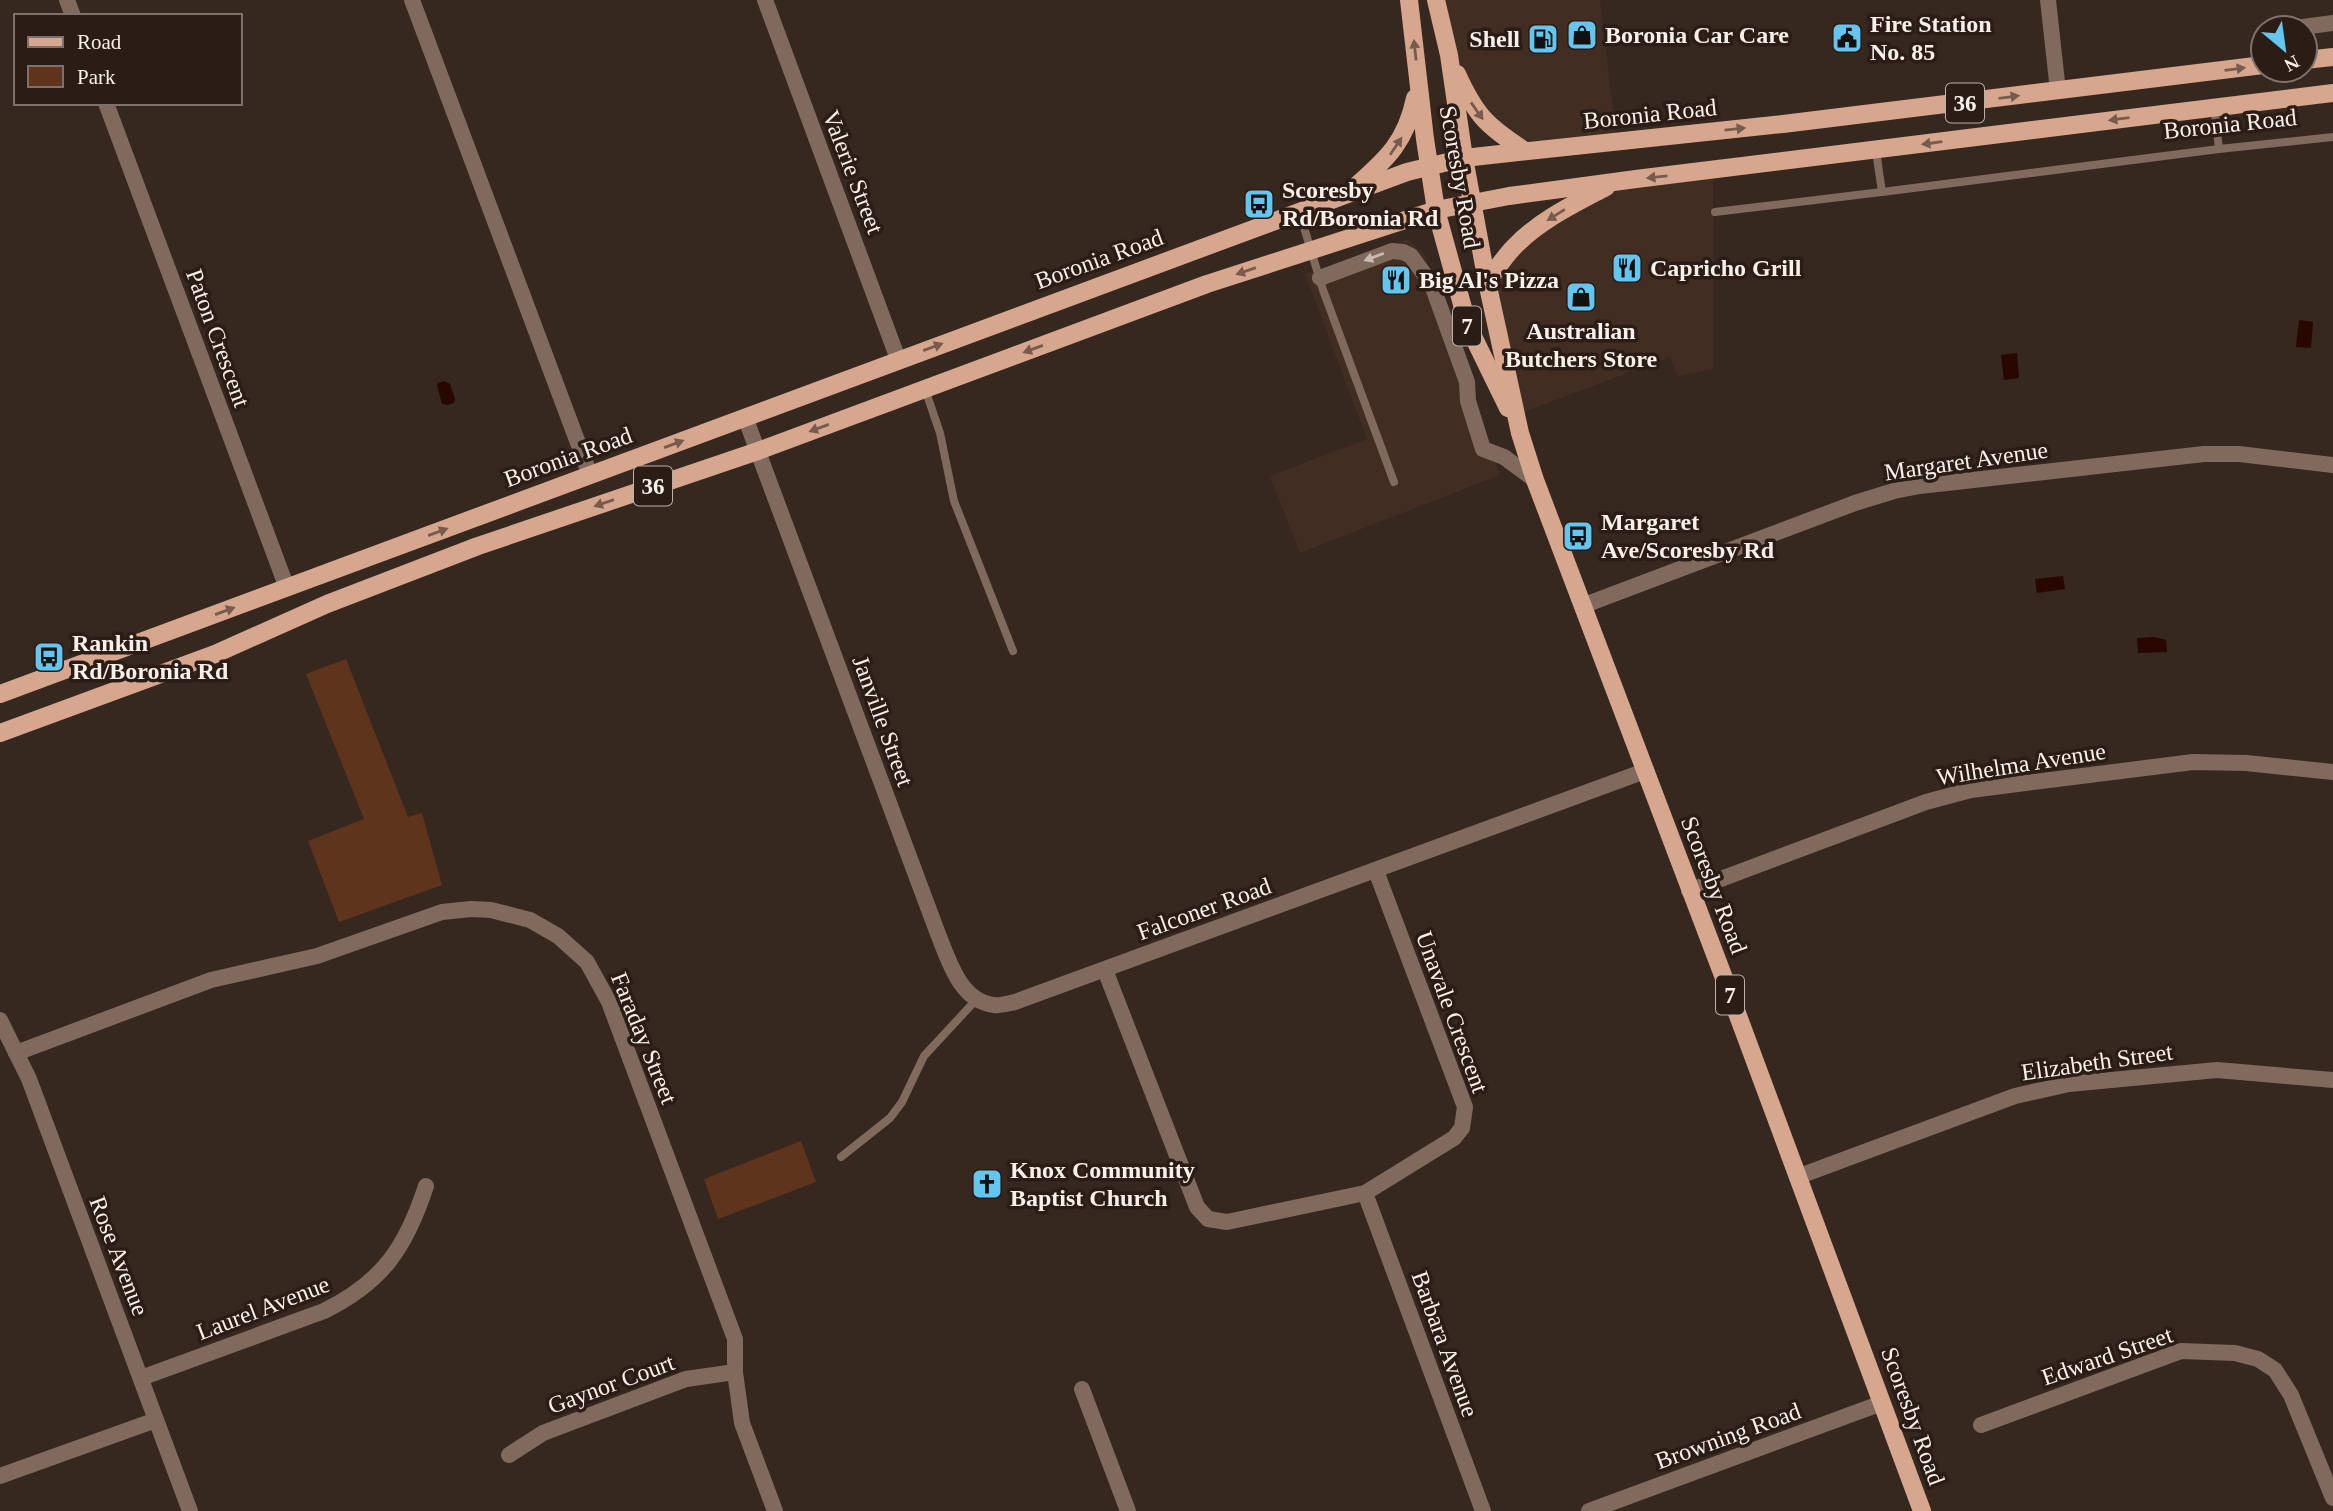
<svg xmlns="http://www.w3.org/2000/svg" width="2333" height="1511" font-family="'Times New Roman',serif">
<rect width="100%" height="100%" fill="#36271f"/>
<g fill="#422d22">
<path d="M1436,0H1600L1617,142L1525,151L1475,110Z"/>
<path d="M1713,171L1714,369L1678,376L1670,357L1516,415L1487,282L1507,255L1616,182Z"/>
<path d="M1408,239L1425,255L1500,475L1300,553L1270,476L1367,439L1305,274Z"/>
</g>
<g fill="#5f341d">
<path d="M346,659L408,817L422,813L442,885L339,922L308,841L364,819L306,674Z"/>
<path d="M801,1141L816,1182L718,1219L704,1179Z"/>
</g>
<g fill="#280700">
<path d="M2299,320L2313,322L2311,348L2296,347Z"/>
<path d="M2017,353L2019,378L2004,380L2001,355Z"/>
<path d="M444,381L450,384L455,399L454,403L447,405L442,404L437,385L438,383Z"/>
<path d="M2063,576L2065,589L2037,593L2035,579Z"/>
<path d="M2154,637L2166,640L2167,652L2138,653L2137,638Z"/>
</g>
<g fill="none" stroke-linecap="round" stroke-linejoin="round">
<g stroke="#80695d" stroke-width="8">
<path d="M2214,106L2219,149"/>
<path d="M1882,192L2219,149L2333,137"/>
<path d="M1299,211L1323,290L1394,482"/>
<path d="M1715,212L1882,192L1876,151"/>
<path d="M925,389L940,433L954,501L1013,651"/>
<path d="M841,1157L890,1118L902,1102L924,1056L976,1000"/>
</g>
<g stroke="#80695d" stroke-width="16">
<path d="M67,0L73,16"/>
<path d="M412,0L590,475"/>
<path d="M765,0L898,359"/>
<path d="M2048,0L2058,91"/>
<path d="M2303,27L2333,23"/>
<path d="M106,103L287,588"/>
<path d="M1320,278L1392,251L1403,252L1411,256L1432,285L1467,382L1468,401L1483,449L1504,457L1535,480"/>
<path d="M745,417L938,934C949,961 960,1001 994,1005C1000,1006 1009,1003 1015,1002L1645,771"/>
<path d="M1582,606L1855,503L1894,491L1920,486L2204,454H2239L2333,465"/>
<path d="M1689,891L1926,802L1971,790L2193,762L2246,763L2333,772"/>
<path d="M1105,970L1197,1207L1208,1219L1227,1222L1365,1193L1454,1138L1462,1128L1465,1107L1376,871"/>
<path d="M0,1020L29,1079L190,1511"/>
<path d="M16,1053L211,980L317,956L442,912L471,909L491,910L530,920L558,936L587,962L609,1002L735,1339V1372L742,1423L775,1511"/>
<path d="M1797,1177L2015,1096L2069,1084L2217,1070L2333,1080"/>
<path d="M1365,1193L1483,1511"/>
<path d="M141,1378L324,1311C383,1282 406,1247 426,1186"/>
<path d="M1082,1389L1128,1511"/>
<path d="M1981,1425L2181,1351L2235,1353L2258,1359L2275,1370L2291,1395L2333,1498"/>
<path d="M509,1455L543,1433L686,1379L735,1372"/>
<path d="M0,1476L156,1420"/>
<path d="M1589,1511L1882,1403"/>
</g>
<g stroke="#d7a68e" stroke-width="18">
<path d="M1409,0L1425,139L1436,210L1468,326L1508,408"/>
<path d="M1436,0L1449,55L1464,158L1487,282L1520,433L1535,480L1724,978L1922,1511"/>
<path d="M2305,60L2333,57"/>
<path d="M1457,74C1476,116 1487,126 1525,151"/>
<path d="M1356,186C1388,158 1406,141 1415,98"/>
<path d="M1487,282C1496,270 1504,257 1514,247C1540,220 1574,204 1606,187"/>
<path d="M0,694L1407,172L1464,158L1491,155L1783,124L2263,65"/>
<path d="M0,733L215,654L327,604L478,546L758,451L1207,284L1436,210L1509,196L1636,179L2333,93"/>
</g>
</g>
<defs><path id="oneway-solid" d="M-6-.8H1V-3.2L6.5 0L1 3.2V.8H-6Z" transform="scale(1.75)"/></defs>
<g fill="#785b4c">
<use href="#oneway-solid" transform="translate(1415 50) rotate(-96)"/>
<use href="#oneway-solid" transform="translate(2235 69) rotate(-7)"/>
<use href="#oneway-solid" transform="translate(2009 97) rotate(-7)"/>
<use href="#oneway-solid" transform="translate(1477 111) rotate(55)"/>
<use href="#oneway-solid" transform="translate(2119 119) rotate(173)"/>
<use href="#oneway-solid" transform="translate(1735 129) rotate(-6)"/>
<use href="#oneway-solid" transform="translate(1932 143) rotate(172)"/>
<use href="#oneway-solid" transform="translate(1396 146) rotate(-56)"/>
<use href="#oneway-solid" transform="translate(1657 177) rotate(174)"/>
<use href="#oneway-solid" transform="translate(1556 215) rotate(148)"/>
<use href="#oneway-solid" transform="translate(1246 271) rotate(161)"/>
<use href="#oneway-solid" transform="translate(933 347) rotate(-20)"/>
<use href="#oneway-solid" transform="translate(1033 349) rotate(160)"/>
<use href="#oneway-solid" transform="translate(819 428) rotate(160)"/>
<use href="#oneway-solid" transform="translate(674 444) rotate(-20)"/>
<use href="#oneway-solid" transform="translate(604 503) rotate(161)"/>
<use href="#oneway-solid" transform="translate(438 532) rotate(-20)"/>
<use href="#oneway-solid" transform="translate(225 611) rotate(-20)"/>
</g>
<use fill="#c9bab2" href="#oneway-solid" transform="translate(1374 257) rotate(159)"/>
<defs>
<g id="shop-square" transform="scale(1.575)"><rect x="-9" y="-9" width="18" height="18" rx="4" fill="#64c5ee" stroke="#2b1d16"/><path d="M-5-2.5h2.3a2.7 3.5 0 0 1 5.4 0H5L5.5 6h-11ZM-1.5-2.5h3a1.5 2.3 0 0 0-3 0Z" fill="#111"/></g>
<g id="civic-square" transform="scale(1.575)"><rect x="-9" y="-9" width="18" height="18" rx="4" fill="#64c5ee" stroke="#2b1d16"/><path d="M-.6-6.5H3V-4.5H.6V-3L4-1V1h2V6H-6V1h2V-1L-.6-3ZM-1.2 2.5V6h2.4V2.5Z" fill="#111"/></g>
<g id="fuel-square" transform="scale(1.575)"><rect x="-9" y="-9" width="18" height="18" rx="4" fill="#64c5ee" stroke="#2b1d16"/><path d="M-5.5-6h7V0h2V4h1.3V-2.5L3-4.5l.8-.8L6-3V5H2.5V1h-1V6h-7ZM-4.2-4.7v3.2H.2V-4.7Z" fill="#111"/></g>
<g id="bus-square" transform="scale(1.575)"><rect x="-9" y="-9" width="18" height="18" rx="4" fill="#64c5ee" stroke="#2b1d16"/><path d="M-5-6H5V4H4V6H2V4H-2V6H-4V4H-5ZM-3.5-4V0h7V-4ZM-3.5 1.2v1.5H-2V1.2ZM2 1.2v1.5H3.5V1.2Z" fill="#111"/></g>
<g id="restaurant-square" transform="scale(1.575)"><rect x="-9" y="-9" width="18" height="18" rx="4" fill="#64c5ee" stroke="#2b1d16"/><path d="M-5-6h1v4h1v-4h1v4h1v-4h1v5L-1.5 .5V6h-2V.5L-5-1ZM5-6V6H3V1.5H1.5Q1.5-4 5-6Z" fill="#111"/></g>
<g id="church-square" transform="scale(1.575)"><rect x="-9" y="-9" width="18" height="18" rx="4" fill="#64c5ee" stroke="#2b1d16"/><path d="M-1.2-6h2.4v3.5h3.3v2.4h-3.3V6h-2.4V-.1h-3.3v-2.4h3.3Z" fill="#111"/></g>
</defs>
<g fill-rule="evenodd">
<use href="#shop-square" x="1582" y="35"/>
<use href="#civic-square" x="1847" y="38"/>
<use href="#fuel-square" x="1543" y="39"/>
<use href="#bus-square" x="1259" y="204"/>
<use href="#restaurant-square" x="1627" y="268"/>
<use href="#restaurant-square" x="1396" y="280"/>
<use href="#shop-square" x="1581" y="297"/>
<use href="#bus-square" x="1578" y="536"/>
<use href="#bus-square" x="49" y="657"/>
<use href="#church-square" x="987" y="1184"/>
</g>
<g text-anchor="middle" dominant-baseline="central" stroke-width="7" stroke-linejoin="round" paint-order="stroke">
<g fill="#2b1d16" stroke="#bcb1aa" stroke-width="2">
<rect x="1946" y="83.5" width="38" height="39" rx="5"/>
<rect x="1453" y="306.5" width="28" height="39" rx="5"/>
<rect x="634" y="466.5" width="38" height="39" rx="5"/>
<rect x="1716" y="975.5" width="28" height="39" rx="5"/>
</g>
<g font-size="23" font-weight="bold" fill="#faf0ea">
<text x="1965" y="103">36</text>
<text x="1467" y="326">7</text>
<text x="653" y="486">36</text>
<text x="1730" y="995">7</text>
</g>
<g font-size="24" font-weight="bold" fill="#faf0ea" stroke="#2b1d16" text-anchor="start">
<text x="1870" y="24">Fire Station<tspan x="1870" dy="28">No. 85</tspan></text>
<text x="1605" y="35">Boronia Car Care</text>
<text x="1520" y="39" text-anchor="end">Shell</text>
<text x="1282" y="190">Scoresby<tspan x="1282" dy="28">Rd/Boronia Rd</tspan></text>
<text x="1650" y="268">Capricho Grill</text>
<text x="1419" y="280">Big Al's Pizza</text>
<text x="1581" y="331" text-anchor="middle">Australian<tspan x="1581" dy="28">Butchers Store</tspan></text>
<text x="1601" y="522">Margaret<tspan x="1601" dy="28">Ave/Scoresby Rd</tspan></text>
<text x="72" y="643">Rankin<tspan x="72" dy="28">Rd/Boronia Rd</tspan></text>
<text x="1010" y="1170">Knox Community<tspan x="1010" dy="28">Baptist Church</tspan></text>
</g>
<g font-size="24" fill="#faf0ea" stroke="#2b1d16">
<text transform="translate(1650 114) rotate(-6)">Boronia Road</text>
<text transform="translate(2230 124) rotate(-6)">Boronia Road</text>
<text transform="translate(853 172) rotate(69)">Valerie Street</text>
<text transform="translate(1460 177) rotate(80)">Scoresby Road</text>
<text transform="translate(1099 259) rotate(-20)">Boronia Road</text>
<text transform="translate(218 338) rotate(70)">Paton Crescent</text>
<text transform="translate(568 457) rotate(-20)">Boronia Road</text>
<text transform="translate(1966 461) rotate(-8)">Margaret Avenue</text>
<text transform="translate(883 721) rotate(70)">Janville Street</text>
<text transform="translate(2021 764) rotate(-9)">Wilhelma Avenue</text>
<text transform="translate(1714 885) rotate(69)">Scoresby Road</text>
<text transform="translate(1204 909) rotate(-20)">Falconer Road</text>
<text transform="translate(1452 1012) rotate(70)">Unavale Crescent</text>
<text transform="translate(644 1038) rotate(68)">Faraday Street</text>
<text transform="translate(2097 1062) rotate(-8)">Elizabeth Street</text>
<text transform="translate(119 1256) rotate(69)">Rose Avenue</text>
<text transform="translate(263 1308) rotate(-21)">Laurel Avenue</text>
<text transform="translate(1445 1344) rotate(70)">Barbara Avenue</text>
<text transform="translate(2107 1356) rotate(-19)">Edward Street</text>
<text transform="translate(611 1384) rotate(-20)">Gaynor Court</text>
<text transform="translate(1913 1416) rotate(70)">Scoresby Road</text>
<text transform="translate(1728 1436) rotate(-20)">Browning Road</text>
</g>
</g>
<rect x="14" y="14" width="228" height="91" fill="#2b1d16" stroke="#7e716b" stroke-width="2"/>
<rect x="28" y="37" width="35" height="10" fill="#d7a68e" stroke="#7e716b" stroke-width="2"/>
<text x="77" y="49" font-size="21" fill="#faf0ea">Road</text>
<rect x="28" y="66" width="35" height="21" fill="#5f341d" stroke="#7e716b" stroke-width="2"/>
<text x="77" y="84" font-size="21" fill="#faf0ea">Park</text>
<g transform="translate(2284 49) rotate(151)"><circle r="33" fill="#2b1d16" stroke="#7e716b" stroke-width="2"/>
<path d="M0-5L12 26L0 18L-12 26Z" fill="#64c5ee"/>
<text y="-10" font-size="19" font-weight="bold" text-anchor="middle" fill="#faf0ea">N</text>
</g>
</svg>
